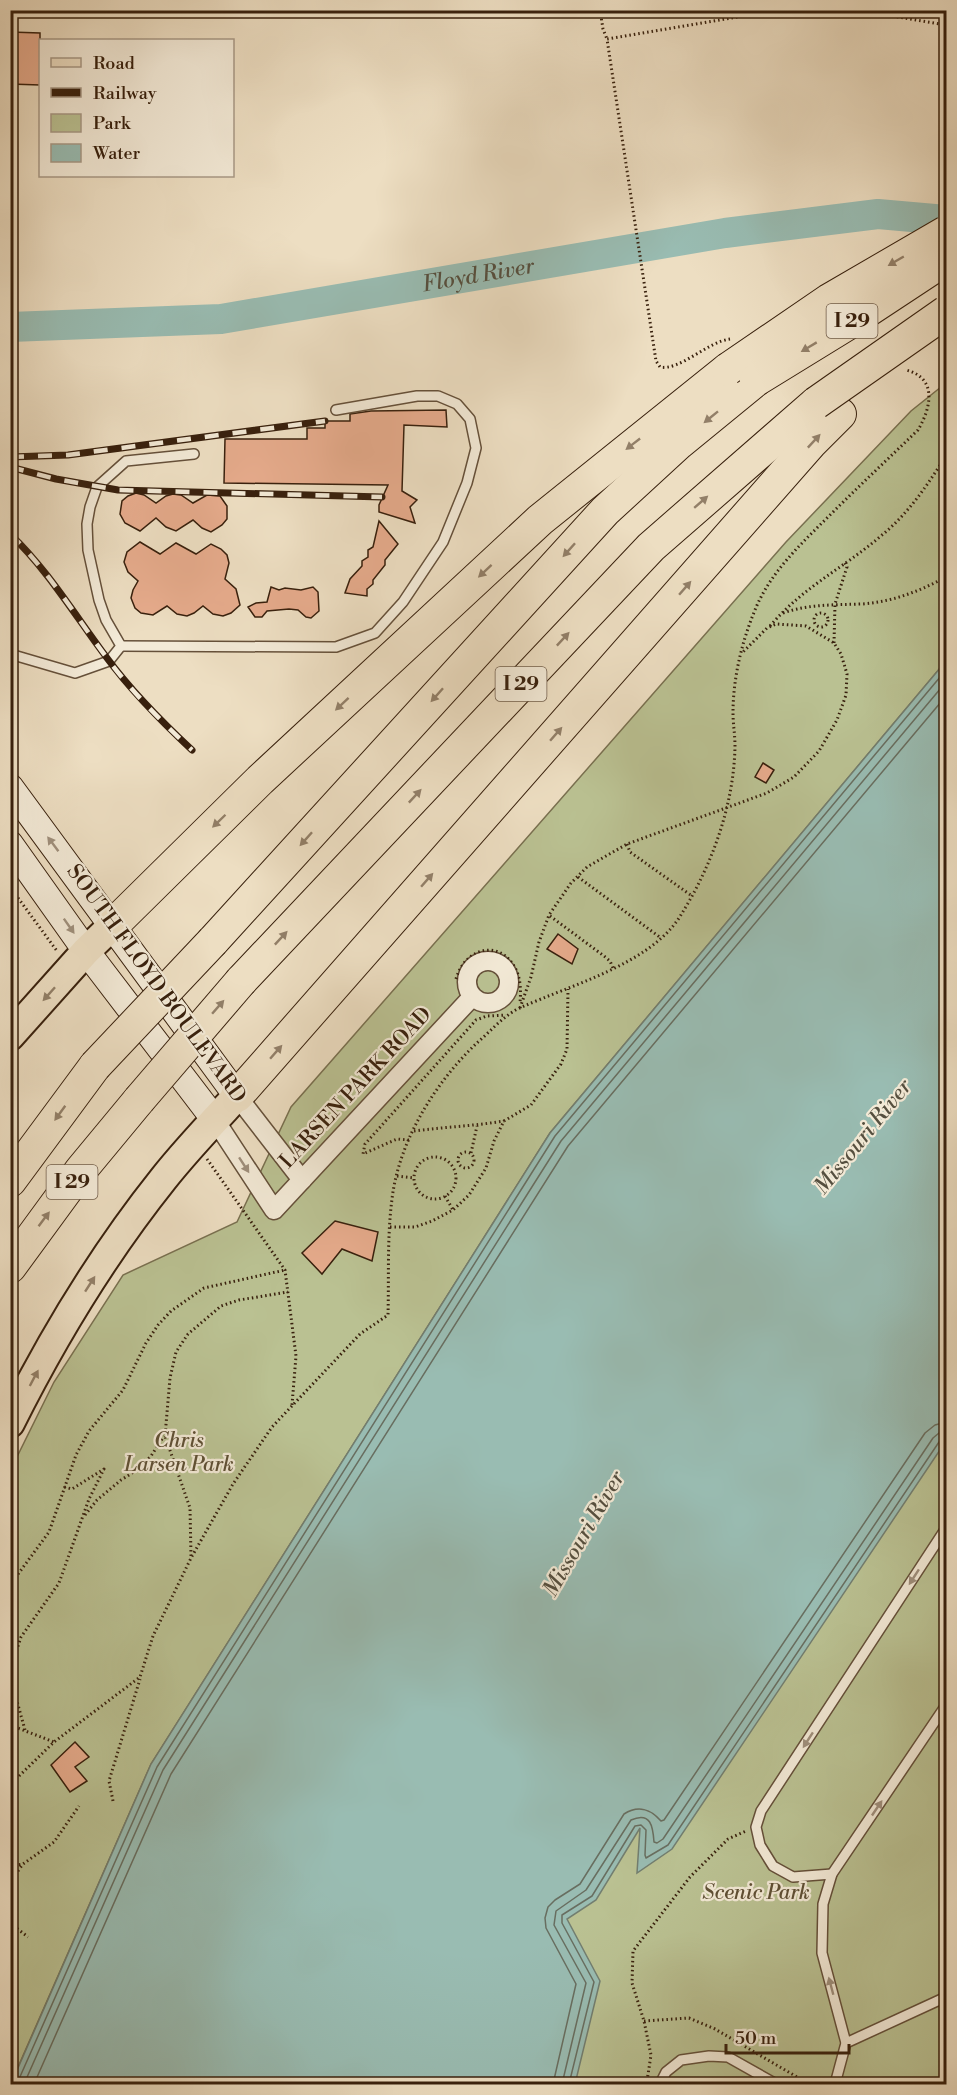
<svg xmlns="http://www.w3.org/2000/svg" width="957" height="2095" font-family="'Libre Bodoni',serif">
<rect width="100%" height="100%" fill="#eddec2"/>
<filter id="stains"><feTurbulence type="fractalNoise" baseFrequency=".00333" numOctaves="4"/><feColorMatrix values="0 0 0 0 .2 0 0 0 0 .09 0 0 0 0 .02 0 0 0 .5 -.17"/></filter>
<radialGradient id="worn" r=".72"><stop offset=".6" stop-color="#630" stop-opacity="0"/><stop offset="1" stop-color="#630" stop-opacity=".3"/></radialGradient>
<g fill="#bac192" stroke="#797050" stroke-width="1.5">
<path d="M946,383V661L550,1133L151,1764L11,2083V1469L54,1382L123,1275L237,1222L291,1107L786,542L911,411Z"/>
<path d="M946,1288V2084H425Z"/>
</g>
<path fill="#99bcb2" stroke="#727e70" stroke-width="1.5" d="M946,661V1441L672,1849L637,1873L640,1828L596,1900L567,1919L600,1981L575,2084H11L151,1764L550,1133Z"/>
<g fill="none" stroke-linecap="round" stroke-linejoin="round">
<g stroke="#686e60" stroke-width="1.5">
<path d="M10,2083L16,2082L19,2079L157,1767L555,1136L946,670"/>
<path d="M24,2084L163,1770L561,1141L946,682"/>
<path d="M34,2084L171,1774L568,1146L946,696"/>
<path d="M553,2084L576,1984L546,1928L545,1918L548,1907L555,1900L580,1884L624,1814C638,1805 651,1809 661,1821L664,1820L925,1433L935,1425L946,1422"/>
<path d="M562,2084L586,1983L554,1925L556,1911L586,1890L631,1820C651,1811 653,1827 654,1842L657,1843L663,1839L933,1438L939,1433L946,1431"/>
<path d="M569,2084L594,1982L562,1923V1915L592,1896L635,1826L641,1825L646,1830L645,1855L646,1858L668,1845L939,1442L946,1439"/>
</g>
<path stroke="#99bcb2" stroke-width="30" id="s1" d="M10,327L221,319L725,233L878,214L946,220"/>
</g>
<g fill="#e6ab8c" stroke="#38200d" stroke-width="1.5">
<path d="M10,32L40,33V85L10,84Z"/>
<path d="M446,410L447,427L404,425L402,491L417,500L410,507L415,523L379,512V505L388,485L224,483L225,439H307V428H325V421H350V414L371,411Z"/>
<path d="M136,493L144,495L156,503L166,496L173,494L181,495L193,503L207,495L220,496L227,506V519L222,525L211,532L202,528L193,520L176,531L166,527L156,518L140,531L125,523L120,514L122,501L128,496Z"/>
<path d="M379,521L398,544L385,560V565L373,580V584L367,589V596L345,593L350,579L362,566V561L368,557V550L373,547Z"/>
<path d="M140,542L160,554L176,543L196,554L211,544L221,549L227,555L229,563L225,579L236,589L240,605L231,613L223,616L213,614L203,606L194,613L187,616L177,614L167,606L153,615L141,613L135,608L131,598L133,590L138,581L128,572L124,562L127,552Z"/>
<path d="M271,587L279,590L285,588L301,590L313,587L318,592L319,611L311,618L306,617L298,610L289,609L267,611L262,617H255L248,607L256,603L267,602Z"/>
<path d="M763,763L774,770L766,783L755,777Z"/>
<path d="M558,934L578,949L572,964L547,949Z"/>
<path d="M335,1221L378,1232L372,1261L342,1249L322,1274L302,1253Z"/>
<path d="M75,1742L89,1757L75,1767L87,1781L70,1792L51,1765Z"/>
</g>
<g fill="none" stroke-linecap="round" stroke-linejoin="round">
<g stroke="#65503a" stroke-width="12">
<g id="service">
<path d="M121,646L336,647L375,633L403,602L443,542L467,483L476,448L470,419L457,404L438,396H417L336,410"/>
<path d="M10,654L75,673L109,661L121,646L106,620L99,600L88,550L87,524L90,507L97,487L126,461L194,454"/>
<path d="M832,1874L793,1877L773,1866L760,1845L756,1827L761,1811L946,1528"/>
<path d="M846,2043L946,1997"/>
<path d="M660,2084L666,2072L681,2060L709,2056L728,2057L776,2084"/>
<path d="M835,2084L846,2043L822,1953L823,1904L832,1874L946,1705"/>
</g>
</g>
<g stroke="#65503a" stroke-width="21">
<g id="minor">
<circle cx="488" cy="982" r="21"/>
<path d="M237,1096L302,1180"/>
<path d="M215,1120L274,1210L472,997"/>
</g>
</g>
<g stroke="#38200d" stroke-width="28">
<g id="secondary">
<path d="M10,787L237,1096"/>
<path d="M10,844L86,951L215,1120"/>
</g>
</g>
<g stroke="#38200d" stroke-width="32">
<g id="primary">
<path d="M10,1036L86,951L113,925"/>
<path d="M10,1423C53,1337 104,1253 164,1178C187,1149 212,1123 237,1096"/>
</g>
</g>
<g stroke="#38200d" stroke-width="34">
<g id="motorway">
<path d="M113,925L260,780L540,520L728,369"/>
<path d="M213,941L605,511L679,443L756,380"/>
<path d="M241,981L651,547L816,403"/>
<path d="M237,1096L811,443L840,414"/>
<path d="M10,1181L95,1066"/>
<path d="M10,1267L81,1170L139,1100"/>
</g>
</g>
<g stroke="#38200d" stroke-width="3" stroke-dasharray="1.5 3" stroke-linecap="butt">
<path d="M600,10L603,29L607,39"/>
<path d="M857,10L946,25"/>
<path d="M730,339C707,342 680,371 660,367L656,361L607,39L779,10"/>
<circle cx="821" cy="620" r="7"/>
<path d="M783,613C809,604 834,605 862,604C892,602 920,591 946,577"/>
<path d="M770,626C804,586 844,568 882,535C909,513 928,484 946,456"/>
<path d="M834,643L835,604L847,567L845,563"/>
<path d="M627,844L630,852L692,896"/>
<path d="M578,877L661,938"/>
<path d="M10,887L57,951"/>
<path d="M550,916L604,956L610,961L613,968"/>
<path d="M456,979C464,950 497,938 514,966C521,977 521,991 520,1003"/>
<path d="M520,1008L531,977L539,942L549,915L571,883L587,867L627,844L767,793L794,777L819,751L837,720L846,695L847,674L841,654L834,643L806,626L776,624L767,628L743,652"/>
<path d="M414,1131C444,1127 474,1126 504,1121"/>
<path d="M409,1140L397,1139L363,1154L365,1144L476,1020L487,1016L506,1015"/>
<circle cx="466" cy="1160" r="8"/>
<path d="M471,1153L477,1126"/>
<circle cx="435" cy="1178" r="21"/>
<path d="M207,1159L285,1270L296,1356L292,1405"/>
<path d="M397,1176L414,1178"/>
<path d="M445,1196L453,1210"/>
<path d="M390,1227H415L432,1221L453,1210L469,1195L486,1168L494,1141L504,1121L531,1105L561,1064L567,1049L568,989"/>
<path d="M85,1515L97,1500L121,1480L137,1470L151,1456L164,1436"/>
<path d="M191,1556L190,1508L165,1436L170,1378L176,1352L188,1334L221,1306L239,1300L288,1292"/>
<path d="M10,1585L49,1532L76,1455L89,1431L123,1390L146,1343L158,1325L171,1311L204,1288L285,1270"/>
<path d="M10,1725L54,1742"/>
<path d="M25,1730L15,1694L13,1674L16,1652L21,1637L59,1583L89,1499L104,1469L72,1489L64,1487"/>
<path d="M10,1762L16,1779"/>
<path d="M10,1786L16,1779L54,1742L140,1677L153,1636L191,1558L233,1484L272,1427L360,1334L388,1315C389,1277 387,1237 392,1199C399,1140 436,1081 479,1041C493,1029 505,1014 522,1007C571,985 649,964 679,918C711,868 734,806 735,746C735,735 733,724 733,713C733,680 741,645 753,615C768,574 800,545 830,515C859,486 889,458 918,430C931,408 938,378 906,370"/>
<path d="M113,1801L109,1781L140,1679"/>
<path d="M10,1866L23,1864"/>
<path d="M10,1882L23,1864L54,1842L79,1806"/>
<path d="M10,1923L28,1937"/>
<path d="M10,1963L12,1964"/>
<path d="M644,2021L689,2018L715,2029L809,2084"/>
<path d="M647,2081L651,2055L644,2021L632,1983L633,1951L690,1877L728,1839L746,1831"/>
</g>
<use href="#service" stroke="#f3ead7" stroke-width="9"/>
<use href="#minor" stroke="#f3ead7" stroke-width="18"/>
<use href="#secondary" stroke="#f3ead7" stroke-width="26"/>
<use href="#primary" stroke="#eddec2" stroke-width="28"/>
<use href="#motorway" stroke="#eddec2" stroke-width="32"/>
<g stroke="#38200d" stroke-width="7">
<g id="rail">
<path d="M10,457L68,455L325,421"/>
<path d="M10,467L56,479L118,490L382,497"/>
<path d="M10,534C48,570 76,617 107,658C132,692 162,722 192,750"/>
</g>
</g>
<use href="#rail" stroke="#f3ead7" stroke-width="4.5" stroke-dasharray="14" stroke-linecap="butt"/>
<g stroke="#38200d" stroke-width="34" stroke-linecap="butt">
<g id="motorway-bridge">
<path d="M728,369L829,300L946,232"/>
<path d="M756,380L852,321L946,259"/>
<path d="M816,403L946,312"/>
<path d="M95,1066L213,941"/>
<path d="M139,1100L241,981"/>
</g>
</g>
<use href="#motorway-bridge" stroke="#eddec2" stroke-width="32"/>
</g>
<defs><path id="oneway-solid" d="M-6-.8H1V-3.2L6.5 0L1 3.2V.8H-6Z" transform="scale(1.5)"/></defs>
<g fill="#927f68">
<use href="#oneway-solid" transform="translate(896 261) rotate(150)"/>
<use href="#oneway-solid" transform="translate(809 347) rotate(149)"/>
<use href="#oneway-solid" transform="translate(711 417) rotate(141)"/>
<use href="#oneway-solid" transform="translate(814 441) rotate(-47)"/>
<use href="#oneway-solid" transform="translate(633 444) rotate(142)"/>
<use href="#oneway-solid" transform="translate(701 502) rotate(-41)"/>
<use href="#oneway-solid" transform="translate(569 550) rotate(132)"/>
<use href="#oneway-solid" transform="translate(485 571) rotate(137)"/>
<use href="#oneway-solid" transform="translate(685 588) rotate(-49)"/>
<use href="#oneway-solid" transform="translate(563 639) rotate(-47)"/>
<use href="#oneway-solid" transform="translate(437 695) rotate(132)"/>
<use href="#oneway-solid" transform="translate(342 704) rotate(137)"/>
<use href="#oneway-solid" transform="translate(556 734) rotate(-49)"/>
<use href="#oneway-solid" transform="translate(415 796) rotate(-47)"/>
<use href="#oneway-solid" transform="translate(219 821) rotate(136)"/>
<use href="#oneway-solid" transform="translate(306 839) rotate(132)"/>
<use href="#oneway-solid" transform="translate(427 880) rotate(-49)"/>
<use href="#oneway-solid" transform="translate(281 938) rotate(-47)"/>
<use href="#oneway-solid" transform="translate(49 994) rotate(132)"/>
<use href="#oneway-solid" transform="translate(218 1007) rotate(-49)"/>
<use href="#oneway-solid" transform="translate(276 1052) rotate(-49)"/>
<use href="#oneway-solid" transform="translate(60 1113) rotate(126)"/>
<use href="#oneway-solid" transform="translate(44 1219) rotate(-53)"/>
<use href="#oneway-solid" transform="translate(90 1284) rotate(-57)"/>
<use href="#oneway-solid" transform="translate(34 1378) rotate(-62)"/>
</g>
<g fill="#9f8f7c">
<use href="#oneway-solid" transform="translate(53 844) rotate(-127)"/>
<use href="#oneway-solid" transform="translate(69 926) rotate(55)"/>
<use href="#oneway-solid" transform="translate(244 1165) rotate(57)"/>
<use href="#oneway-solid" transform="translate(914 1577) rotate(123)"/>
<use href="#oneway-solid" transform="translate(808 1740) rotate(123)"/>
<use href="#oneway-solid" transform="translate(877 1808) rotate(-56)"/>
<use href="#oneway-solid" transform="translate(831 1986) rotate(-105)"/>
</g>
<g text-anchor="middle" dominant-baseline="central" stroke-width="4.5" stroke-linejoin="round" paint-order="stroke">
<g fill="#f3ead7" stroke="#705d4a" stroke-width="1.5">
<rect x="826.5" y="304" width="51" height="34" rx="4.5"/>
<rect x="495.5" y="667" width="51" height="34" rx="4.5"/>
<rect x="46.5" y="1165" width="51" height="34" rx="4.5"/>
</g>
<g font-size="20" font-weight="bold" fill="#38200d">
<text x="852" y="321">I 29</text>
<text x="521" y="684">I 29</text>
<text x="72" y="1182">I 29</text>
</g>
<g font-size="21" fill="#38200d" stroke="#f3ead7">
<text transform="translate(156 984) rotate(54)">SOUTH FLOYD BOULEVARD</text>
<text transform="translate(356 1088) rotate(-47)">LARSEN PARK ROAD</text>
</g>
<g font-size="21" font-style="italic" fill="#5f5035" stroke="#f3ead7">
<text x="179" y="1441">Chris<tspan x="179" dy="24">Larsen Park</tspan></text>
<text x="756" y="1893">Scenic Park</text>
</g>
<g font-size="22" font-style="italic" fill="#554f3f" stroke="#f3ead7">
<text stroke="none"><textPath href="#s1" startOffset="472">Floyd River</textPath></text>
<text transform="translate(863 1137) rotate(-51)">Missouri River</text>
<text transform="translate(584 1534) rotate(-60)">Missouri River</text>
</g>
</g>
<rect width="957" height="2095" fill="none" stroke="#eddec2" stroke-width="36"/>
<rect x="12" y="12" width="933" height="2071" fill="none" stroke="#38200d" stroke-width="3"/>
<rect x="18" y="18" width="921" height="2059" fill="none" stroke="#38200d" stroke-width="1.5"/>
<rect x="39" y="39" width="195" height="138" fill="#f3ead7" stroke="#a89986" stroke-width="1.5"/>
<rect x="51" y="58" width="30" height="9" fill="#eddec2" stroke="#a89986" stroke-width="1.5"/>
<text x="93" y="69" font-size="18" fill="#38200d">Road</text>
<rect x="51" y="88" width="30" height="9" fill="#38200d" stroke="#a89986" stroke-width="1.5"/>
<text x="93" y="99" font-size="18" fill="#38200d">Railway</text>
<rect x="51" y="114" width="30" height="18" fill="#bac192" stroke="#a89986" stroke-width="1.5"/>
<text x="93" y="129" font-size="18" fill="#38200d">Park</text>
<rect x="51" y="144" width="30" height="18" fill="#99bcb2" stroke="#a89986" stroke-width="1.5"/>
<text x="93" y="159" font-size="18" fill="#38200d">Water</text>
<path d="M726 2044v9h123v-9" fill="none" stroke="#38200d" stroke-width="3"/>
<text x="735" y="2044" font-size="18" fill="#38200d" stroke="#f3ead7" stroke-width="4.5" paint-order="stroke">50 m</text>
<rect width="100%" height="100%" filter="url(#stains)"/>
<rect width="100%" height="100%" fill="url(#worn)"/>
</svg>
